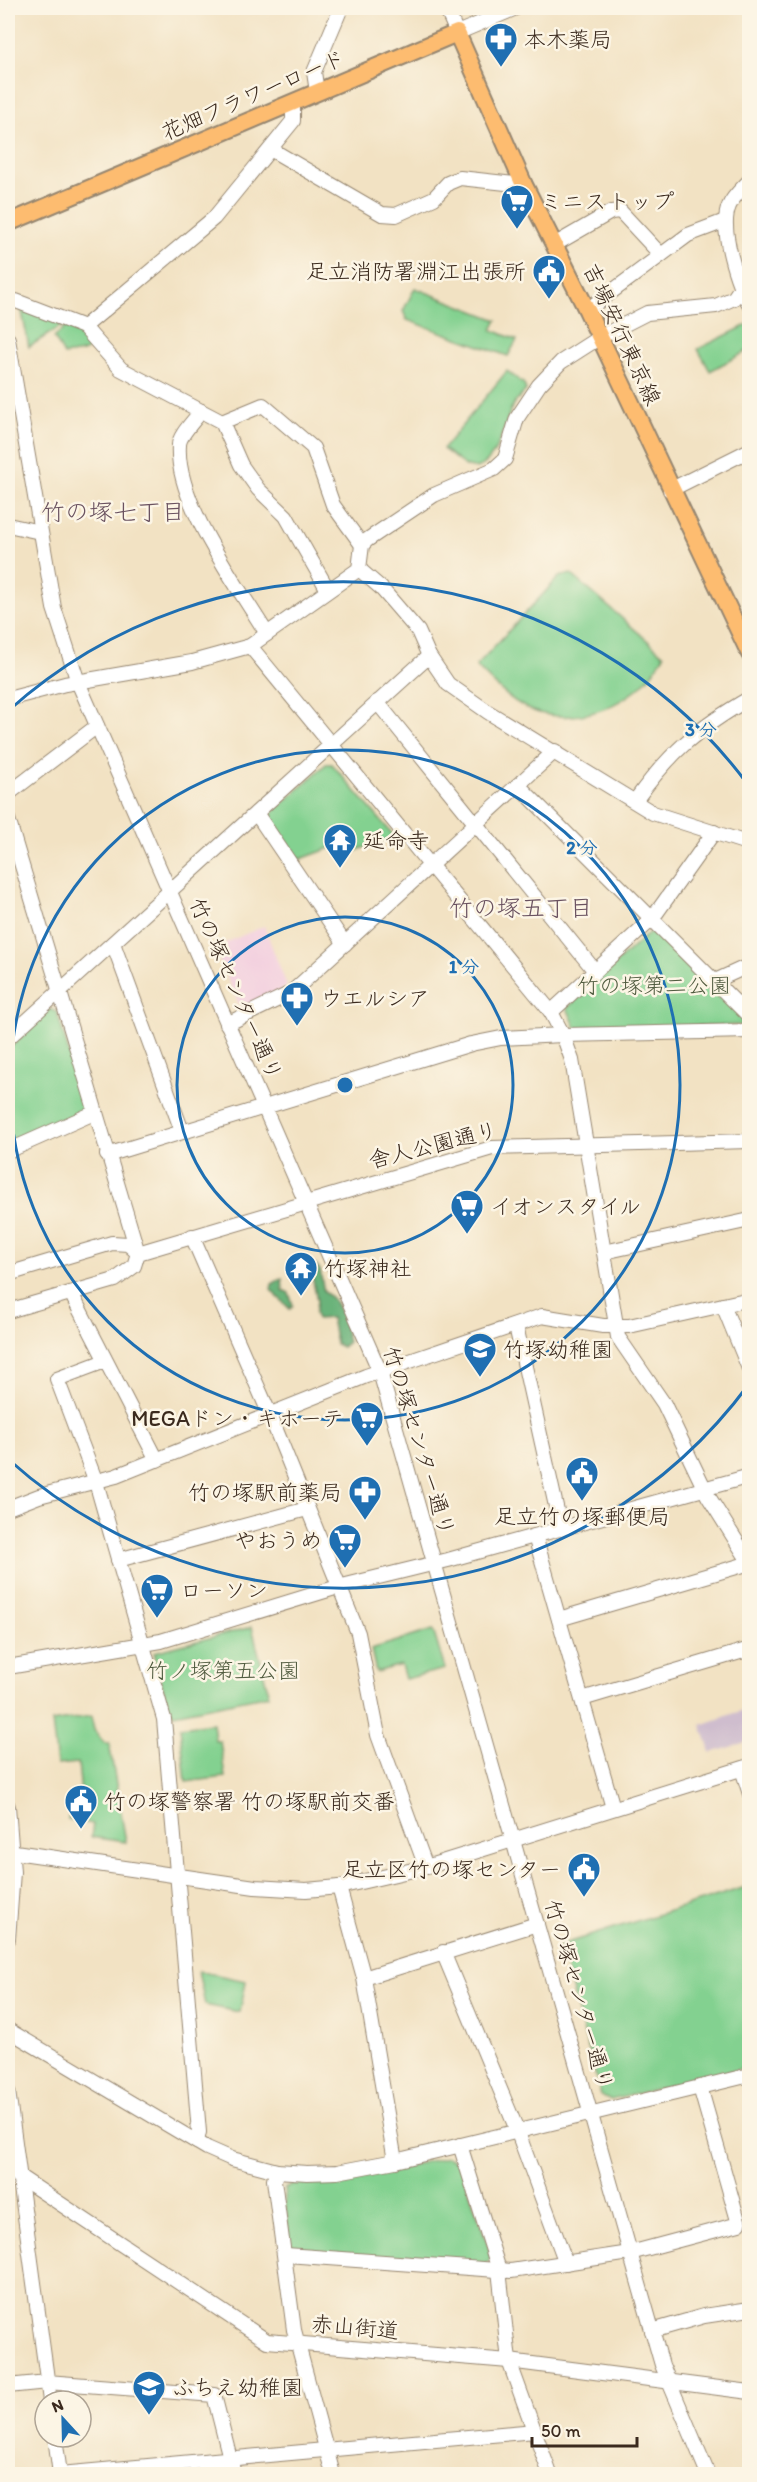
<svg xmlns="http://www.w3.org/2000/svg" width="757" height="2482" font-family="Itim,'Klee One',sans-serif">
<rect width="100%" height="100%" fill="#fcf5e5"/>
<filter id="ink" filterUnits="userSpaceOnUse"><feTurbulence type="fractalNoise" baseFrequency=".0167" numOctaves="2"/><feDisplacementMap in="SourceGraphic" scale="12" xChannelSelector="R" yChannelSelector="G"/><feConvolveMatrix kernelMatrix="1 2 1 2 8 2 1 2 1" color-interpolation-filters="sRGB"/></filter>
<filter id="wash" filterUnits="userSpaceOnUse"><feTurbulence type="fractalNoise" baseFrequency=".008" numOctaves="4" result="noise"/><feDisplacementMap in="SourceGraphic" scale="24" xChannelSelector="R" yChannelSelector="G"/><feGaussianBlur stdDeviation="1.35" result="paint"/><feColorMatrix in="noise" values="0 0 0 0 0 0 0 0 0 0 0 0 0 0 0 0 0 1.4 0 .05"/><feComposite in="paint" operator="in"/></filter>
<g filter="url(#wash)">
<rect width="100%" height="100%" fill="#f2e2c3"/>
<path fill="#f3cfdf" d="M264,926L287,986L266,1000L241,1009L214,948Z"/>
<path fill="#cfbdce" d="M749,1708V1741L711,1753L701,1725Z"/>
<g fill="#83d190" stroke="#5f7e57" stroke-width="1.5">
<path d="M415,288L497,320L492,330L517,340L508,356L407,320L403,311Z"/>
<path d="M21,307L63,325L29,347Z"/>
<path d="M749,324V350L710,371L698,349Z"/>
<path d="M67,326L82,333L93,345L83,352L64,355L54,337Z"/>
<path d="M507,371L524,384L526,390C521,396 514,402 511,409C505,424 493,479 466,466C458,462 451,454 443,449Z"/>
<path d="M571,574L664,655C641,699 589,726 539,713C514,706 494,684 476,666L559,577Z"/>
<path d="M326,764H332L395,837L343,855L339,845L298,860L271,821L270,815Z"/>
<path d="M658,931L745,1017L742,1025L580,1030L575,1026L567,1008L650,932Z"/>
<path d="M49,1009L57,1012L84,1105L81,1113L8,1145V1050Z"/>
<path d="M252,1627L269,1695L174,1714L168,1708L154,1652Z"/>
<path d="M433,1630L445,1669L405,1679L401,1665L376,1672L371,1649Z"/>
<path d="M91,1716L94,1730L104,1743H109L126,1842L91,1837L93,1824L68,1819L69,1816L83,1814L78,1763L57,1765L52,1722Z"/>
<path d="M213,1723L215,1741H220L225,1777L186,1782L180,1727Z"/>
<path d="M749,1886V2067L611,2100L601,2095L560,1945Z"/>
<path d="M198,1971L246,1981L240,2012L205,2005Z"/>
<path d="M447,2157L460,2164L492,2257L485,2265L295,2252L290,2248L284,2189L306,2179L366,2175Z"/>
</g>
<g fill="#6ab37a" stroke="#526e4c" stroke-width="1.5">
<path d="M310,1265H315L320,1270L324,1292C342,1302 343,1323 348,1342L342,1347L336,1344L331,1318L317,1319L315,1314L317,1301Z"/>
<path d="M282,1278L283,1290L289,1293L293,1305L290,1309L271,1290L272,1284Z"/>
</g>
</g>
<g filter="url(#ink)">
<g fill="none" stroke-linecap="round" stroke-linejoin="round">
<g stroke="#968670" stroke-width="16">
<g id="minor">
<path d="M446,8L457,33L516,8"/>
<path d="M317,92L314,72L341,8"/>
<path d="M272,150L382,214L396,215L434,198L448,183L460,178L524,185"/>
<path d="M750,180C743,188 733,196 729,206C719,228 737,285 750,305"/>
<path d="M554,245L611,212L620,211L661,255"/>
<path d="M8,303L16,301L84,327L121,369L222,422L241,465L258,489L286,516L328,590"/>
<path d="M587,310L688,235L725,221"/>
<path d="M84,327L214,218L293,121V103"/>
<path d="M8,339L54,608L78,682L380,1372L662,2365L708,2474"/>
<path d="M201,411C195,420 179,435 179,445C175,502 238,586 267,634"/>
<path d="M222,422L263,405L313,448L333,505L362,545"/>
<path d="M670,490L750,450"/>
<path d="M8,525L40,532"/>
<path d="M359,569L381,588L418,631L429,656L448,684L488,712L653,813L750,844"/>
<path d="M250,646L551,1012L563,1035L572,1060L618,1337L664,1404L708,1496L750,1563"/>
<path d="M8,699L65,684L192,662L250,646L359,569L362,545L367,540L434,495L494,469L505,459L517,418L539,385L561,362L600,337L647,313L716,306L734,298L740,289"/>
<path d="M377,702L595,971"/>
<path d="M518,785L750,1017"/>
<path d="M8,794L97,726"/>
<path d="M635,801C670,752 698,728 750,698"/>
<path d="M256,813L345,944"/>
<path d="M8,819L138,1253L128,1244L112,1243L8,1274"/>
<path d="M113,943L182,1131"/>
<path d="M715,981L750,965"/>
<path d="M551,1012L652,919L714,832"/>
<path d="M227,1024L291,993L555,751"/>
<path d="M8,1038L429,656"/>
<path d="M8,1151L94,1113"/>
<path d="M107,1155L471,1044L501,1038L563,1035L750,1031"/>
<path d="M192,1236L270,1415L358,1633L378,1735L426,1867"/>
<path d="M604,1252L750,1220"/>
<path d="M71,1293L157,1460"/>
<path d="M723,1305L750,1371"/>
<path d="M8,1311L115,1280L134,1266L138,1253L492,1148L750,1141"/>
<path d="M516,1326L561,1529"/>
<path d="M105,1361L57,1379L96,1482L164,1719L199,2132L197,2142"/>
<path d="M8,1508L39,1496L116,1476L366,1376L542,1316L603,1326H629L750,1299"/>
<path d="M535,1536L613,1808"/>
<path d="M118,1560L307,1509"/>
<path d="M559,1619L750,1563"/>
<path d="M8,1667L161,1641L338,1587L448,1560L750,1476"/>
<path d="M582,1699L750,1649"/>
<path d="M742,1769L750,1794"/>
<path d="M8,1806L13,1872L8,1939"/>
<path d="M8,1851L255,1887L306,1890L339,1887L426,1867L750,1766"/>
<path d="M339,1887L364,1978L395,2161"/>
<path d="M443,1952L517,2130L566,2263"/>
<path d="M364,1978L537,1924"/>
<path d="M8,2030L207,2148L232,2159L277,2171L307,2173L337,2172L395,2161L750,2075"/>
<path d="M8,2091L50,2401"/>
<path d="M460,2145L499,2270L509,2361L550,2474"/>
<path d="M8,2169L267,2341L509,2361L750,2392"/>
<path d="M277,2171L274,2180L294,2330L333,2474"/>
<path d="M286,2255L511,2271L630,2253L739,2224L700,2087"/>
<path d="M652,2331L704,2316L750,2309"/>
<path d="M8,2386L47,2382L214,2395L234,2474"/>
<path d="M55,2437L60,2474"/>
<path d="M60,2474L535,2431"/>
</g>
</g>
<g stroke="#968670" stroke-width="20">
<path id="major" d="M8,223L457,33L524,185L587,310L750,654"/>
</g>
<use href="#minor" stroke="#fff" stroke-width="14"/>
<use href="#major" stroke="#fdbc70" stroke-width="16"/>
</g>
</g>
<g fill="none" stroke="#1f6fb2" stroke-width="3">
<circle cx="345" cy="1085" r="168"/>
<circle cx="345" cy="1085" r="335"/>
<path d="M749 1384A503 503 0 0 1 8 1459M8 711A503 503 0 0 1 749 786"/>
</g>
<defs>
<g id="pharmacy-pin" transform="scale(1.725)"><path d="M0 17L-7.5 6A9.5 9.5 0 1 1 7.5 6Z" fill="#1f6fb2" stroke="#fcf5e5"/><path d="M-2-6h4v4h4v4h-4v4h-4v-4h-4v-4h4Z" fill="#fff"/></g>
<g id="supermarket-pin" transform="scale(1.725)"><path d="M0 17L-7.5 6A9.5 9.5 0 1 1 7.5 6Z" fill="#1f6fb2" stroke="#fcf5e5"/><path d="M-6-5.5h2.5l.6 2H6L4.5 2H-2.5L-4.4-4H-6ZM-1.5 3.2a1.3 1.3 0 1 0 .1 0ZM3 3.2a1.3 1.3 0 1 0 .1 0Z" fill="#fff"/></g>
<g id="civic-pin" transform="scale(1.725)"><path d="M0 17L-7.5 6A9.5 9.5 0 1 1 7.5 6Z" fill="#1f6fb2" stroke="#fcf5e5"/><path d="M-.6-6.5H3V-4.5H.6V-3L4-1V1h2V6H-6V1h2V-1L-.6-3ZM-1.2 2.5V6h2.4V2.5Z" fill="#fff"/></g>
<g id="temple-pin" transform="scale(1.725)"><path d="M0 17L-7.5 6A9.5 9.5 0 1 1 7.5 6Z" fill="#1f6fb2" stroke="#fcf5e5"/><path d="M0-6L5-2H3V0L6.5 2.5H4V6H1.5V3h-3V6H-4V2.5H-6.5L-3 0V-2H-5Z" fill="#fff"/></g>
<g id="school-pin" transform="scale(1.725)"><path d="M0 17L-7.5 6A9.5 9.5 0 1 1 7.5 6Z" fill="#1f6fb2" stroke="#fcf5e5"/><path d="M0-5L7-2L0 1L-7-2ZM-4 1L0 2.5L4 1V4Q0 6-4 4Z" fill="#fff"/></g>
</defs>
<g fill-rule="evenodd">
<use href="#pharmacy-pin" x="501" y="39"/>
<use href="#supermarket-pin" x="517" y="201"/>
<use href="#civic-pin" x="549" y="271"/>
<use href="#temple-pin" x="340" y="840"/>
<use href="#pharmacy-pin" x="297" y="998"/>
<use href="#supermarket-pin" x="467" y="1206"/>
<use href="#temple-pin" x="301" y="1268"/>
<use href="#school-pin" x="480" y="1349"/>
<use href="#supermarket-pin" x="367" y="1418"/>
<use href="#civic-pin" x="582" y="1473"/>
<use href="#pharmacy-pin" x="365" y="1492"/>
<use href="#supermarket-pin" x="345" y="1540"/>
<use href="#supermarket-pin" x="157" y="1590"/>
<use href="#civic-pin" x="81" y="1801"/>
<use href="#civic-pin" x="584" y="1869"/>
<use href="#school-pin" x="149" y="2387"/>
</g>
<g text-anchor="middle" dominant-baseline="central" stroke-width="5" stroke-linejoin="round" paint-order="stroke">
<g font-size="22" fill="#3b2a1e" stroke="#fcf5e5" text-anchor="start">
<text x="524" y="39">本木薬局</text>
<text x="540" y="201">ミニストップ</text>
<text x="526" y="271" text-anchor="end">足立消防署淵江出張所</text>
<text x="363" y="840">延命寺</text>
<text x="320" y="998">ウエルシア</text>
<text x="490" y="1206">イオンスタイル</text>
<text x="324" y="1268">竹塚神社</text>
<text x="503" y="1349">竹塚幼稚園</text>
<text x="344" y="1418" text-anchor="end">MEGAドン・キホーテ</text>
<text x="342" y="1492" text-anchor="end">竹の塚駅前薬局</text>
<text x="582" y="1516" text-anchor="middle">足立竹の塚郵便局</text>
<text x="322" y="1540" text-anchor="end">やおうめ</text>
<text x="180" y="1590">ローソン</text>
<text x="104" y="1801">竹の塚警察署 竹の塚駅前交番</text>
<text x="561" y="1869" text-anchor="end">足立区竹の塚センター</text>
<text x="172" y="2387">ふちえ幼稚園</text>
</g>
<g font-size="22" fill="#3b2a1e" stroke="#fcf5e5">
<text transform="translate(253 95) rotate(-23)">花畑フラワーロード</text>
<text transform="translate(622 334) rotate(65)">吉場安行東京線</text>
<text transform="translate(236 989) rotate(66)">竹の塚センター通り</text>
<text transform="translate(433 1145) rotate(-14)">舎人公園通り</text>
<text transform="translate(419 1441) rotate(73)">竹の塚センター通り</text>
<text transform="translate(579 1995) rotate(74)">竹の塚センター通り</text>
<text transform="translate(355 2327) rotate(5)">赤山街道</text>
</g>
<g font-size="22" fill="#515c40" stroke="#fcf5e5">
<text x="654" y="985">竹の塚第二公園</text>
<text x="223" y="1670">竹ノ塚第五公園</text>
</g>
<g font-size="24" fill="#6a5260" stroke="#fcf5e5">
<text x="113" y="511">竹の塚七丁目</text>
<text x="521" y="907">竹の塚五丁目</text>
</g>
</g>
<circle cx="345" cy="1085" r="9" fill="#1f6fb2" stroke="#fcf5e5" stroke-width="3"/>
<g font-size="18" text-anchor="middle" font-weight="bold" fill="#1f6fb2" stroke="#fcf5e5" stroke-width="5" stroke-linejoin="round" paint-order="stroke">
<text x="701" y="736">3 分</text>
<text x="582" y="854">2 分</text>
<text x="464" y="973">1 分</text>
</g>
<rect width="757" height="2482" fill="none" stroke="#fcf5e5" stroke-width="30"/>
<g transform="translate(63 2419) rotate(338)"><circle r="28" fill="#fcf5e5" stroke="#afa495" stroke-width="1.5"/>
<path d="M0-4.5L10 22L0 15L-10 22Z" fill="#1f6fb2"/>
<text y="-9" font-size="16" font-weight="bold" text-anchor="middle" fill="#3b2a1e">N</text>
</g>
<path d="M532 2437v9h105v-9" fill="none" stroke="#3b2a1e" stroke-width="3"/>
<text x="541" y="2437" font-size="18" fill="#3b2a1e" stroke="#fcf5e5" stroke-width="4.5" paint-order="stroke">50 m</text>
</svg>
